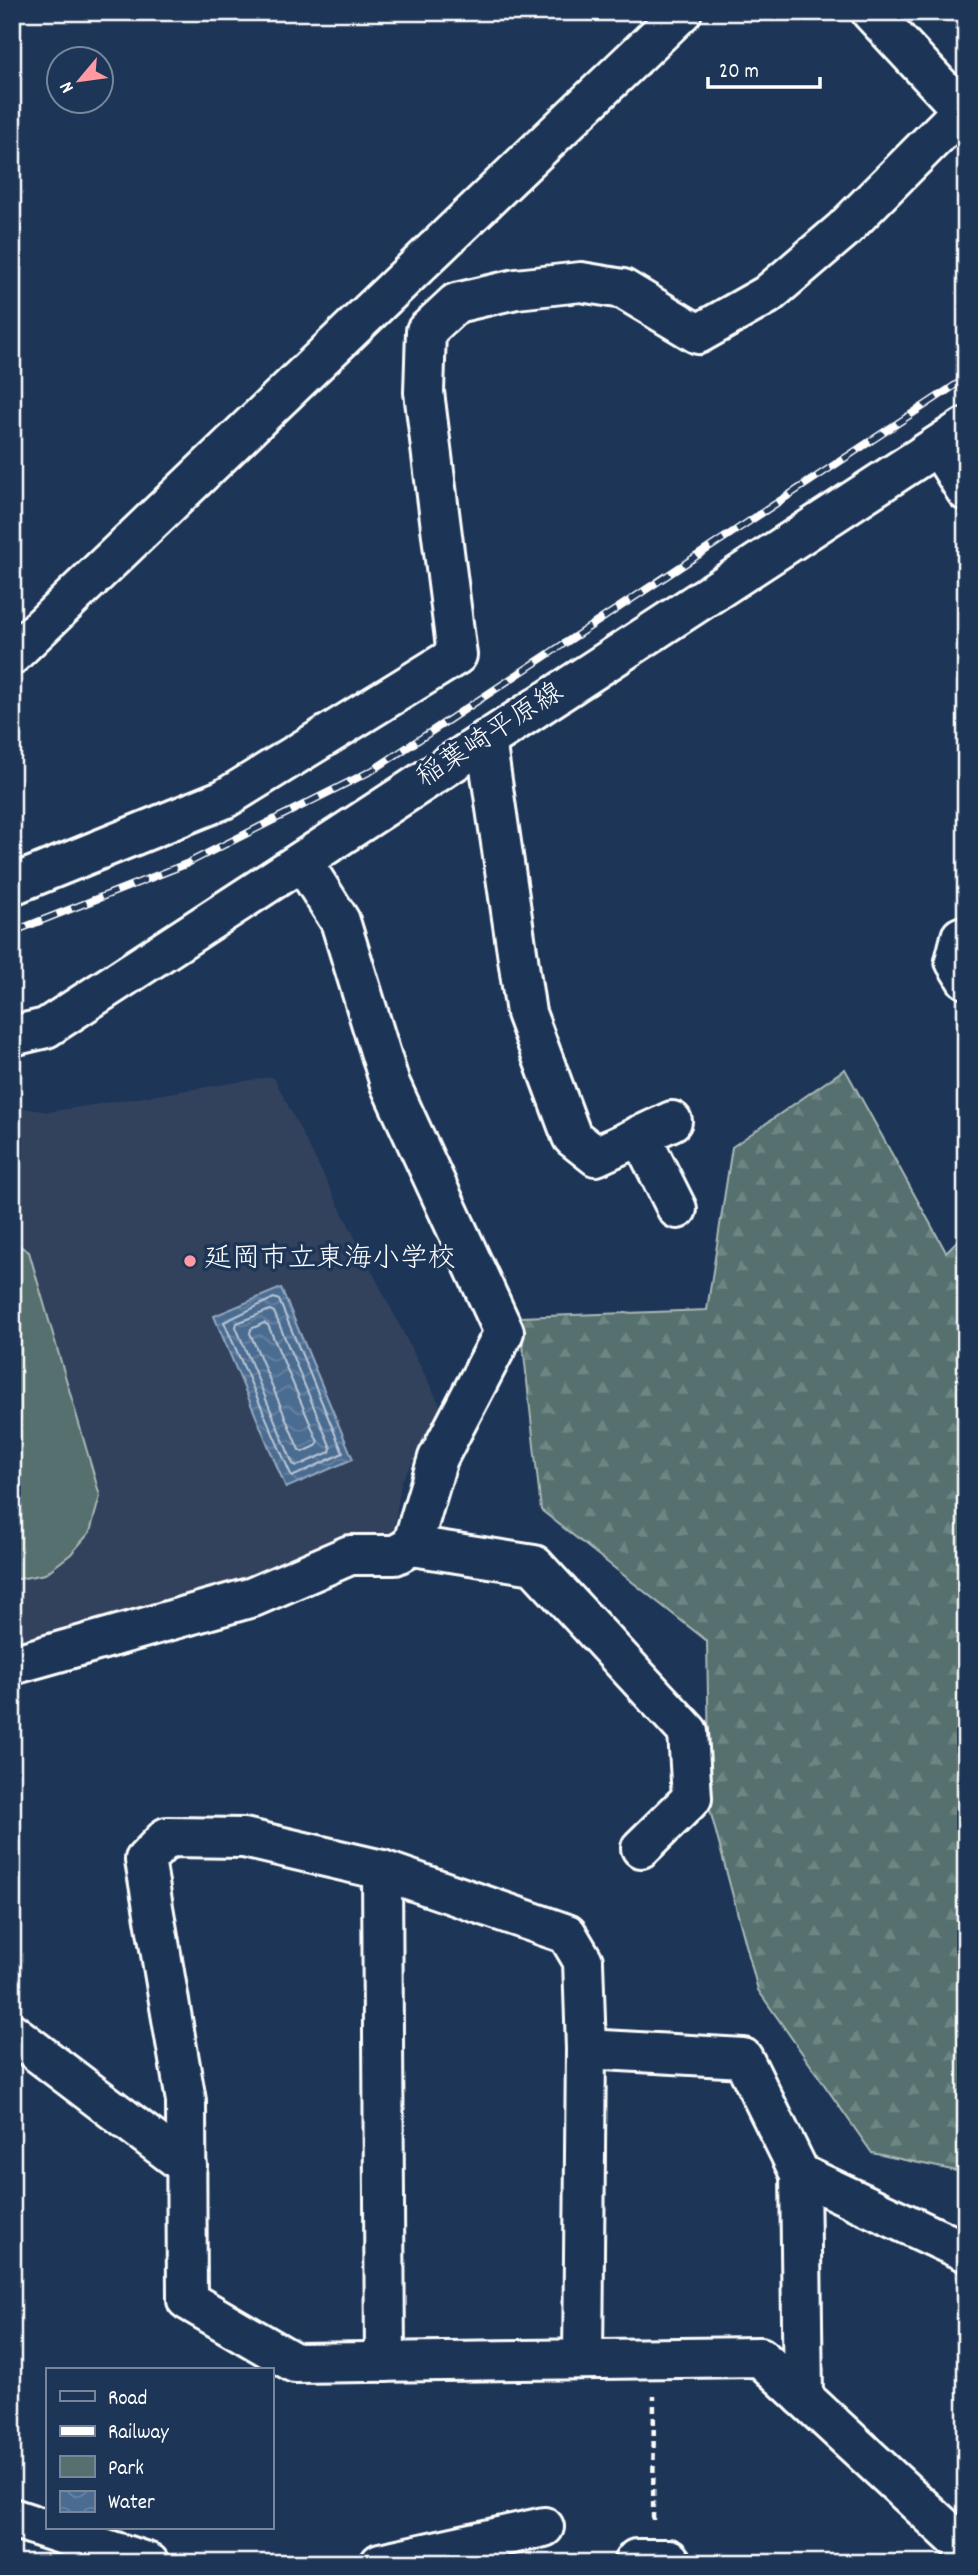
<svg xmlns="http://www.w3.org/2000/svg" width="978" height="2575" font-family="Dekko,'Klee One',sans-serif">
<defs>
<pattern id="forest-firs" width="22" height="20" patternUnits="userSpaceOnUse" patternTransform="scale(1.75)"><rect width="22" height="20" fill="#55706e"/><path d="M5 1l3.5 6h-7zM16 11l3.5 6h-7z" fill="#6e8584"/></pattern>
<pattern id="water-waves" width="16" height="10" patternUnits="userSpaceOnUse" patternTransform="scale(1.75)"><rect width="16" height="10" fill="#4b6c91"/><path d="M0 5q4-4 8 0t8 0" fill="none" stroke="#6682a2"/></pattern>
</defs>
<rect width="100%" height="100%" fill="#1d3557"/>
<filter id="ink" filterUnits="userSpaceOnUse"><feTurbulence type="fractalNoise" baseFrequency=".0143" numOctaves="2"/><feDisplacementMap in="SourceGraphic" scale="14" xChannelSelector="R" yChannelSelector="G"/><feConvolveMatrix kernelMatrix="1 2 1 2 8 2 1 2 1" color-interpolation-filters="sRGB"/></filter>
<g filter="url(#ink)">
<path fill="#32435d" d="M270,1077L274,1078L443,1411L401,1482L392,1543L12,1670V1106L48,1112Z"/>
<path fill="#55706e" stroke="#aab8b6" stroke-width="2" d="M12,1241L29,1252L100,1496L90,1532L71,1554L45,1574L13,1580Z"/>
<path fill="url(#forest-firs)" stroke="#aab8b6" stroke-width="2" d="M845,1069L946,1252L966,1232V2173L872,2153L758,1990L710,1810L707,1641L541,1510L520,1317L707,1310L732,1147Z"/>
<path fill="url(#water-waves)" stroke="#93a7bd" stroke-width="2" d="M281,1288L353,1459L286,1488L214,1316Z"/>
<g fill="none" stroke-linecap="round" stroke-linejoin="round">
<g stroke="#b7c4d3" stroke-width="2">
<path d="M274,1298L279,1300L343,1453L292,1477L224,1322Z"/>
<path d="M270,1310L274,1312L331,1448L330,1452L297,1466L293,1464L236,1327L237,1323Z"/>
<path d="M264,1323L268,1325L318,1442L316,1446L303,1452L299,1450L250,1333L251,1329Z"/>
</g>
<g stroke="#fff" stroke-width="44">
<g id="minor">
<path d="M871,12L962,110"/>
<path d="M938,446L966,491"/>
<path d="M12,655L682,12"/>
<path d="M486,740L526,1013L572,1137L596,1156L672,1121"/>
<path d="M302,861L340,921L390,1084L504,1332L438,1458L412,1546L534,1565L688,1732L692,1798L641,1848"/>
<path d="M12,885L224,799L457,655L424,392L426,331L456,303L516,289L581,282L623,289L698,334L767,295L843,230L966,106"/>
<path d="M966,935L961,937L955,961L966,979"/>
<path d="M640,1135L677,1209"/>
<path d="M12,1665L253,1597L350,1555H395L412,1546"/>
<path d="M382,1870L385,2362"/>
<path d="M12,2033L187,2166"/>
<path d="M586,2049L743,2058L800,2174L803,2397"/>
<path d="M800,2174L966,2252"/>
<path d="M583,2358L586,2049L583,1961L567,1934L382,1870L244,1838L167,1837L145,1860L186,2101L187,2300L295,2363L760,2357L966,2548"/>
<path d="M12,2518L149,2563"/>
<path d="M380,2563L544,2527"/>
<path d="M633,2563L636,2559H669L672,2563"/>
</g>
</g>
<g stroke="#fff" stroke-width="44">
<path id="primary" d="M12,1036L46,1028L966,427"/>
</g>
<path stroke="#fff" stroke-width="4.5" stroke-dasharray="7 5" stroke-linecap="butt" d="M653,2520L654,2396"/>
<use href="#minor" stroke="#1d3557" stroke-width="38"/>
<use href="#primary" stroke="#1d3557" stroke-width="38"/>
<g stroke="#fff" stroke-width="8">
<path id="rail" d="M12,932L186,864L373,770L966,378"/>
</g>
<use href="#rail" stroke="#1d3557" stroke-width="5" stroke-dasharray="16" stroke-linecap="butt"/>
</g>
</g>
<circle fill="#ff9aa2" stroke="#1d3557" stroke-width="2.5" cx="190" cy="1261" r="7"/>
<g text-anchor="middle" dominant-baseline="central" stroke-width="7" stroke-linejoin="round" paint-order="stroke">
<g font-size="28" fill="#fff" stroke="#1d3557">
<text transform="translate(491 737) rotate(-33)">稲葉崎平原線</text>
</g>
<g font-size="28" fill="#fff" stroke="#1d3557" text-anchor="start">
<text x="204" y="1261">延岡市立東海小学校</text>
</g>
</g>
<rect width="978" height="2575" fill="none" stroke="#1d3557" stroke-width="42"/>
<rect x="21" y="21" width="936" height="2533" fill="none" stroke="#fff" stroke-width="2.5" filter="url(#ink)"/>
<rect x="46" y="2368" width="228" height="161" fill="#1d3557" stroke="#77869a" stroke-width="2"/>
<rect x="60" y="2391" width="35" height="10" fill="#1d3557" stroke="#77869a" stroke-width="2"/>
<text x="108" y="2404" font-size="21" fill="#ffffff">Road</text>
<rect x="60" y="2426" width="35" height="10" fill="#ffffff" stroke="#77869a" stroke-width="2"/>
<text x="108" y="2438" font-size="21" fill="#ffffff">Railway</text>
<rect x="60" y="2456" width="35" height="21" fill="#55706e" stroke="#77869a" stroke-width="2"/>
<text x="108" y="2474" font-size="21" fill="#ffffff">Park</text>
<rect x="60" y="2491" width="35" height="21" fill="url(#water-waves)" stroke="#77869a" stroke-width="2"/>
<text x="108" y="2508" font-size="21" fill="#ffffff">Water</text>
<g transform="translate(80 80) rotate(241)"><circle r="33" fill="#1d3557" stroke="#77869a" stroke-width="2"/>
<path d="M0-5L12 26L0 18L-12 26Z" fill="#ff9aa2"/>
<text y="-10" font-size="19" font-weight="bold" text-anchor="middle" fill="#ffffff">N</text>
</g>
<path d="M708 77v10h112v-10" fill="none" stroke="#ffffff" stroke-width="3.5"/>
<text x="719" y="77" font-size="21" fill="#ffffff" stroke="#1d3557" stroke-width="5" paint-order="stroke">20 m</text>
</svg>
